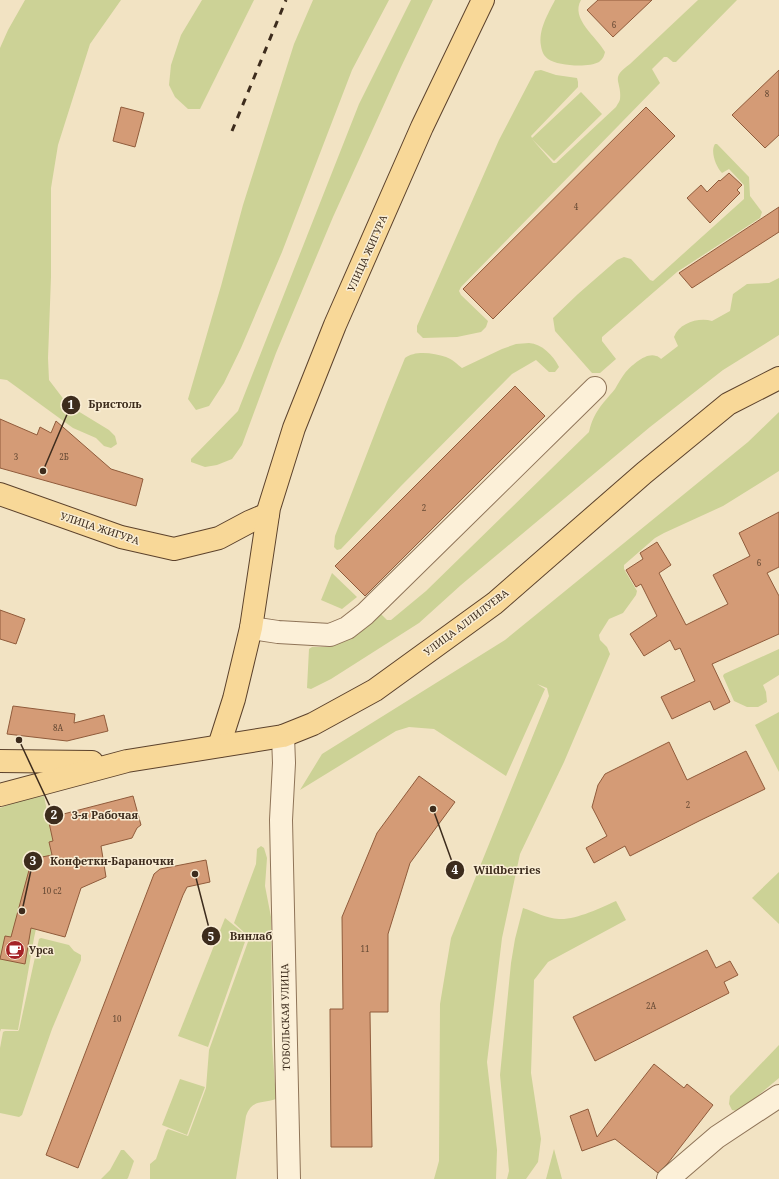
<svg xmlns="http://www.w3.org/2000/svg" width="779" height="1179" font-family="'Noto Serif',serif">
<rect width="100%" height="100%" fill="#f2e3c3"/>
<g fill="#ccd296">
<path d="M25,0H121L90,44L58,145L51,188V277L48,358L49,380L68,405L109,430L115,436L117,444L111,448L104,446L96,438L73,428L7,380L0,379V48L8,30Z"/>
<path d="M202,0H254L200,109H188L175,97L169,85L171,65L181,35Z"/>
<path d="M313,0H389L352,70L282,252L241,348L224,383L209,406L196,410L188,399L221,286L243,205L294,44Z"/>
<path d="M411,0H433L401,67L333,217L276,353L242,445L232,459L217,465L205,467L191,462V459L238,411L359,104Z"/>
<path d="M555,0H581C570,19 597,37 605,52C604,56 603,59 599,62C588,68 558,66 548,59C544,56 542,52 541,46C538,30 548,14 555,0Z"/>
<path d="M698,0H737L676,62H673L667,57H664L652,69L660,83L461,287L459,291L461,295L488,321L486,327L481,332L457,337L423,338L417,332V326L499,140L535,71L541,70L556,75L577,78L578,82V87L531,136L532,138L581,92L602,114L554,161L532,139L553,163H556L616,107C617,105 620,101 620,99C622,80 609,79 630,64Z"/>
<path d="M715,144H717L749,177L750,196L762,212L760,218L677,272L602,337V341L616,359L600,373H592L555,331L553,318L578,294L617,260L624,257L631,259L650,280L653,281L744,199V185L729,169L722,173C716,167 710,151 715,144Z"/>
<path d="M779,278V335L723,370L650,427L461,585L419,623L331,679L311,689L307,688L309,649L312,647H329L379,614H381L387,620H391L426,591L589,432C594,411 602,405 615,389C618,384 621,378 625,373C631,366 646,352 656,356C658,356 660,358 661,359L678,346L674,337C679,323 699,317 712,321L730,311L733,294L747,284L769,283Z"/>
<path d="M529,343C542,344 553,355 559,367L555,372H549L536,360L512,374L401,486L341,549L337,550L334,547L335,536L387,402L405,358C415,350 434,353 446,357C452,359 457,364 462,368L502,349L516,344Z"/>
<path d="M779,412V471L723,506L664,533L655,538L624,565V569L637,591L636,595L623,613L609,619L599,635L600,640L607,647L610,654L564,762L520,854L502,938L487,1062L497,1150L496,1179H434L439,1161L440,1004L451,938L549,696L547,688L537,684L545,689L506,776L434,729L409,727L396,731L300,790L322,754L505,640L748,442Z"/>
<path d="M332,573L357,597L342,609L321,600Z"/>
<path d="M779,649V675L763,685L766,692L767,702L758,707H747L734,701L723,676L724,674Z"/>
<path d="M779,712V772L755,725Z"/>
<path d="M44,796L53,841L49,842L52,855L34,938L18,1030L1,1029L0,1032V808L24,799Z"/>
<path d="M261,846L264,848L267,858L265,886L271,917L272,1043L276,1099C262,1104 252,1099 246,1116L236,1179H150V1164L156,1159L166,1131L168,1129L188,1136L206,1088L209,1050L249,939L248,936L234,923L256,864L257,849Z"/>
<path d="M779,872V924L752,898Z"/>
<path d="M616,901L626,920L548,962L534,980L531,1073L541,1139L538,1162L526,1179H507L509,1171L500,1075L511,963L515,939L523,908C535,912 546,918 559,919C576,920 600,908 616,901Z"/>
<path d="M225,918L247,936L208,1047L178,1036Z"/>
<path d="M41,938L69,945L74,951L81,955V960L52,1029L22,1115L19,1117L0,1113V1048L3,1032L5,1031H18L19,1030L39,939Z"/>
<path d="M779,1045V1078L749,1103L737,1111L732,1110L729,1104L730,1096Z"/>
<path d="M180,1079L205,1087L187,1135L162,1125Z"/>
<path d="M554,1149L562,1179H546Z"/>
<path d="M121,1150H124L134,1161L128,1178L127,1179H101L110,1170Z"/>
</g>
<g fill="#d49b76" stroke="#905b3b">
<path d="M598,0H652L613,37L587,10Z"/>
<path d="M779,70V135L765,148L732,115Z"/>
<path d="M121,107L144,113L135,147L113,141Z"/>
<path d="M646,107L675,136L493,319L463,289Z"/>
<path d="M729,173L742,185L737,190L740,193L710,223L687,198L701,185L707,192L719,180L720,181Z"/>
<path d="M779,207V232L692,288L679,273Z"/>
<path d="M515,386L545,416L365,596L335,566Z"/>
<path d="M0,419L37,435L40,427L51,433L56,421L111,469L143,479L136,506L0,468Z"/>
<path d="M779,512V567L767,573L779,596V634L712,664L730,702L714,710L710,701L672,719L661,697L695,681L680,648L675,650L670,640L644,656L630,634L657,616L641,584L636,587L626,570L643,559L640,553L657,542L671,565L659,573L686,625L728,604L713,575L750,556L739,533Z"/>
<path d="M0,610L25,619L16,644L0,639Z"/>
<path d="M13,706L75,714L74,723L104,715L108,731L67,741L7,734Z"/>
<path d="M669,742L687,780L746,751L765,789L699,821L630,856L625,846L594,863L586,848L607,836L592,807L598,785L605,774Z"/>
<path d="M419,776L455,802L410,863L388,934V1012H370L372,1147H331L330,1009H343L342,917L377,833Z"/>
<path d="M133,796L141,825L137,828L132,838L101,846L106,877L81,888L65,937L31,928L25,964L0,959L5,936L11,937L32,859L52,855L49,842L53,841L48,818Z"/>
<path d="M206,860L210,882L187,887L183,895L78,1168L46,1155L154,874L160,869Z"/>
<path d="M707,950L716,968L730,961L738,975L724,982L729,993L595,1061L573,1017Z"/>
<path d="M654,1064L684,1088L687,1084L713,1105L668,1163L658,1173L615,1139L582,1151L570,1116L588,1109L597,1137Z"/>
</g>
<g fill="none" stroke-linecap="round" stroke-linejoin="round">
<g stroke="#8f7458" stroke-width="24">
<g id="minor">
<path d="M251,628L278,632L330,635L347,628L365,614L595,388"/>
<path d="M283,736L284,763L281,820L289,1179"/>
<path d="M668,1179L717,1137L779,1096"/>
</g>
</g>
<g stroke="#5c422c" stroke-width="24">
<g id="major">
<path d="M0,494L121,537L174,549L219,538L249,522L268,514"/>
<path d="M219,746L234,699L251,628L269,508L294,428L335,325L422,127L483,0"/>
<path d="M0,761L92,762"/>
<path d="M0,795L127,761L283,736L313,724L375,690L495,603L644,473L728,404L779,378"/>
</g>
</g>
<use href="#minor" stroke="#fcf0d8" stroke-width="22"/>
<use href="#major" stroke="#f8d898" stroke-width="22"/>
<path stroke="#3d2c1d" stroke-width="3" stroke-dasharray="7 7" stroke-linecap="butt" d="M232,131L286,0"/>
</g>
<defs>
<g id="cafe-disc" transform="scale(1)"><circle r="9.5" fill="#a42226" stroke="#f9edd4"/><path d="M-5.5-4.5H6V0H3Q3 3.5 0 3.5H-2.5Q-5.5 3.5-5.5 0ZM3-3.2v2h1.7v-2ZM-6 4.5H4V6H-6Z" fill="#fff"/></g>
</defs>
<g fill-rule="evenodd">
<use href="#cafe-disc" x="15" y="950"/>
</g>
<g text-anchor="middle" dominant-baseline="central" stroke-width="3" stroke-linejoin="round" paint-order="stroke">
<g font-size="8" fill="#634833">
<text x="614" y="24">6</text>
<text x="767" y="93">8</text>
<text x="576" y="206">4</text>
<text x="16" y="456">3</text>
<text x="64" y="456">2Б</text>
<text x="424" y="507">2</text>
<text x="759" y="562">6</text>
<text x="58" y="727">8А</text>
<text x="688" y="804">2</text>
<text x="52" y="890">10 с2</text>
<text x="365" y="948">11</text>
<text x="651" y="1005">2А</text>
<text x="117" y="1018">10</text>
</g>
<g font-size="10" fill="#3d2c1d" stroke="#f9edd4">
<text transform="translate(367 253) rotate(-66)">УЛИЦА ЖИГУРА</text>
<text transform="translate(100 528) rotate(18)">УЛИЦА ЖИГУРА</text>
<text transform="translate(466 622) rotate(-37)">УЛИЦА АЛЛИЛУЕВА</text>
<text transform="translate(285 1017) rotate(-91)">ТОБОЛЬСКАЯ УЛИЦА</text>
</g>
<g font-size="10" font-weight="bold" fill="#3d2c1d" stroke="#f9edd4" text-anchor="start">
<text x="29" y="950">Урса</text>
</g>
</g>
<path fill="none" stroke="#3d2c1d" stroke-width="1.5" d="M43 471L71 405M19 740L54 815M22 911L33 861M433 809L455 870M195 874L211 936"/>
<g fill="#3d2c1d" stroke="#f9edd4" stroke-width="1.5">
<circle cx="43" cy="471" r="4"/>
<circle cx="19" cy="740" r="4"/>
<circle cx="22" cy="911" r="4"/>
<circle cx="433" cy="809" r="4"/>
<circle cx="195" cy="874" r="4"/>
<circle cx="71" cy="405" r="10"/>
<circle cx="54" cy="815" r="10"/>
<circle cx="33" cy="861" r="10"/>
<circle cx="455" cy="870" r="10"/>
<circle cx="211" cy="936" r="10"/>
</g>
<g font-size="12" text-anchor="middle" font-weight="bold" fill="#fff">
<text x="71" y="409">1</text>
<text x="54" y="819">2</text>
<text x="33" y="865">3</text>
<text x="455" y="874">4</text>
<text x="211" y="941">5</text>
</g>
<g font-size="11" text-anchor="middle" font-weight="bold" fill="#3d2c1d" stroke="#f9edd4" stroke-width="3" stroke-linejoin="round" paint-order="stroke">
<text x="115" y="408">Бристоль</text>
<text x="105" y="819">3-я Рабочая</text>
<text x="112" y="865">Конфетки-Бараночки</text>
<text x="507" y="874">Wildberries</text>
<text x="251" y="940">Винлаб</text>
</g>
</svg>
